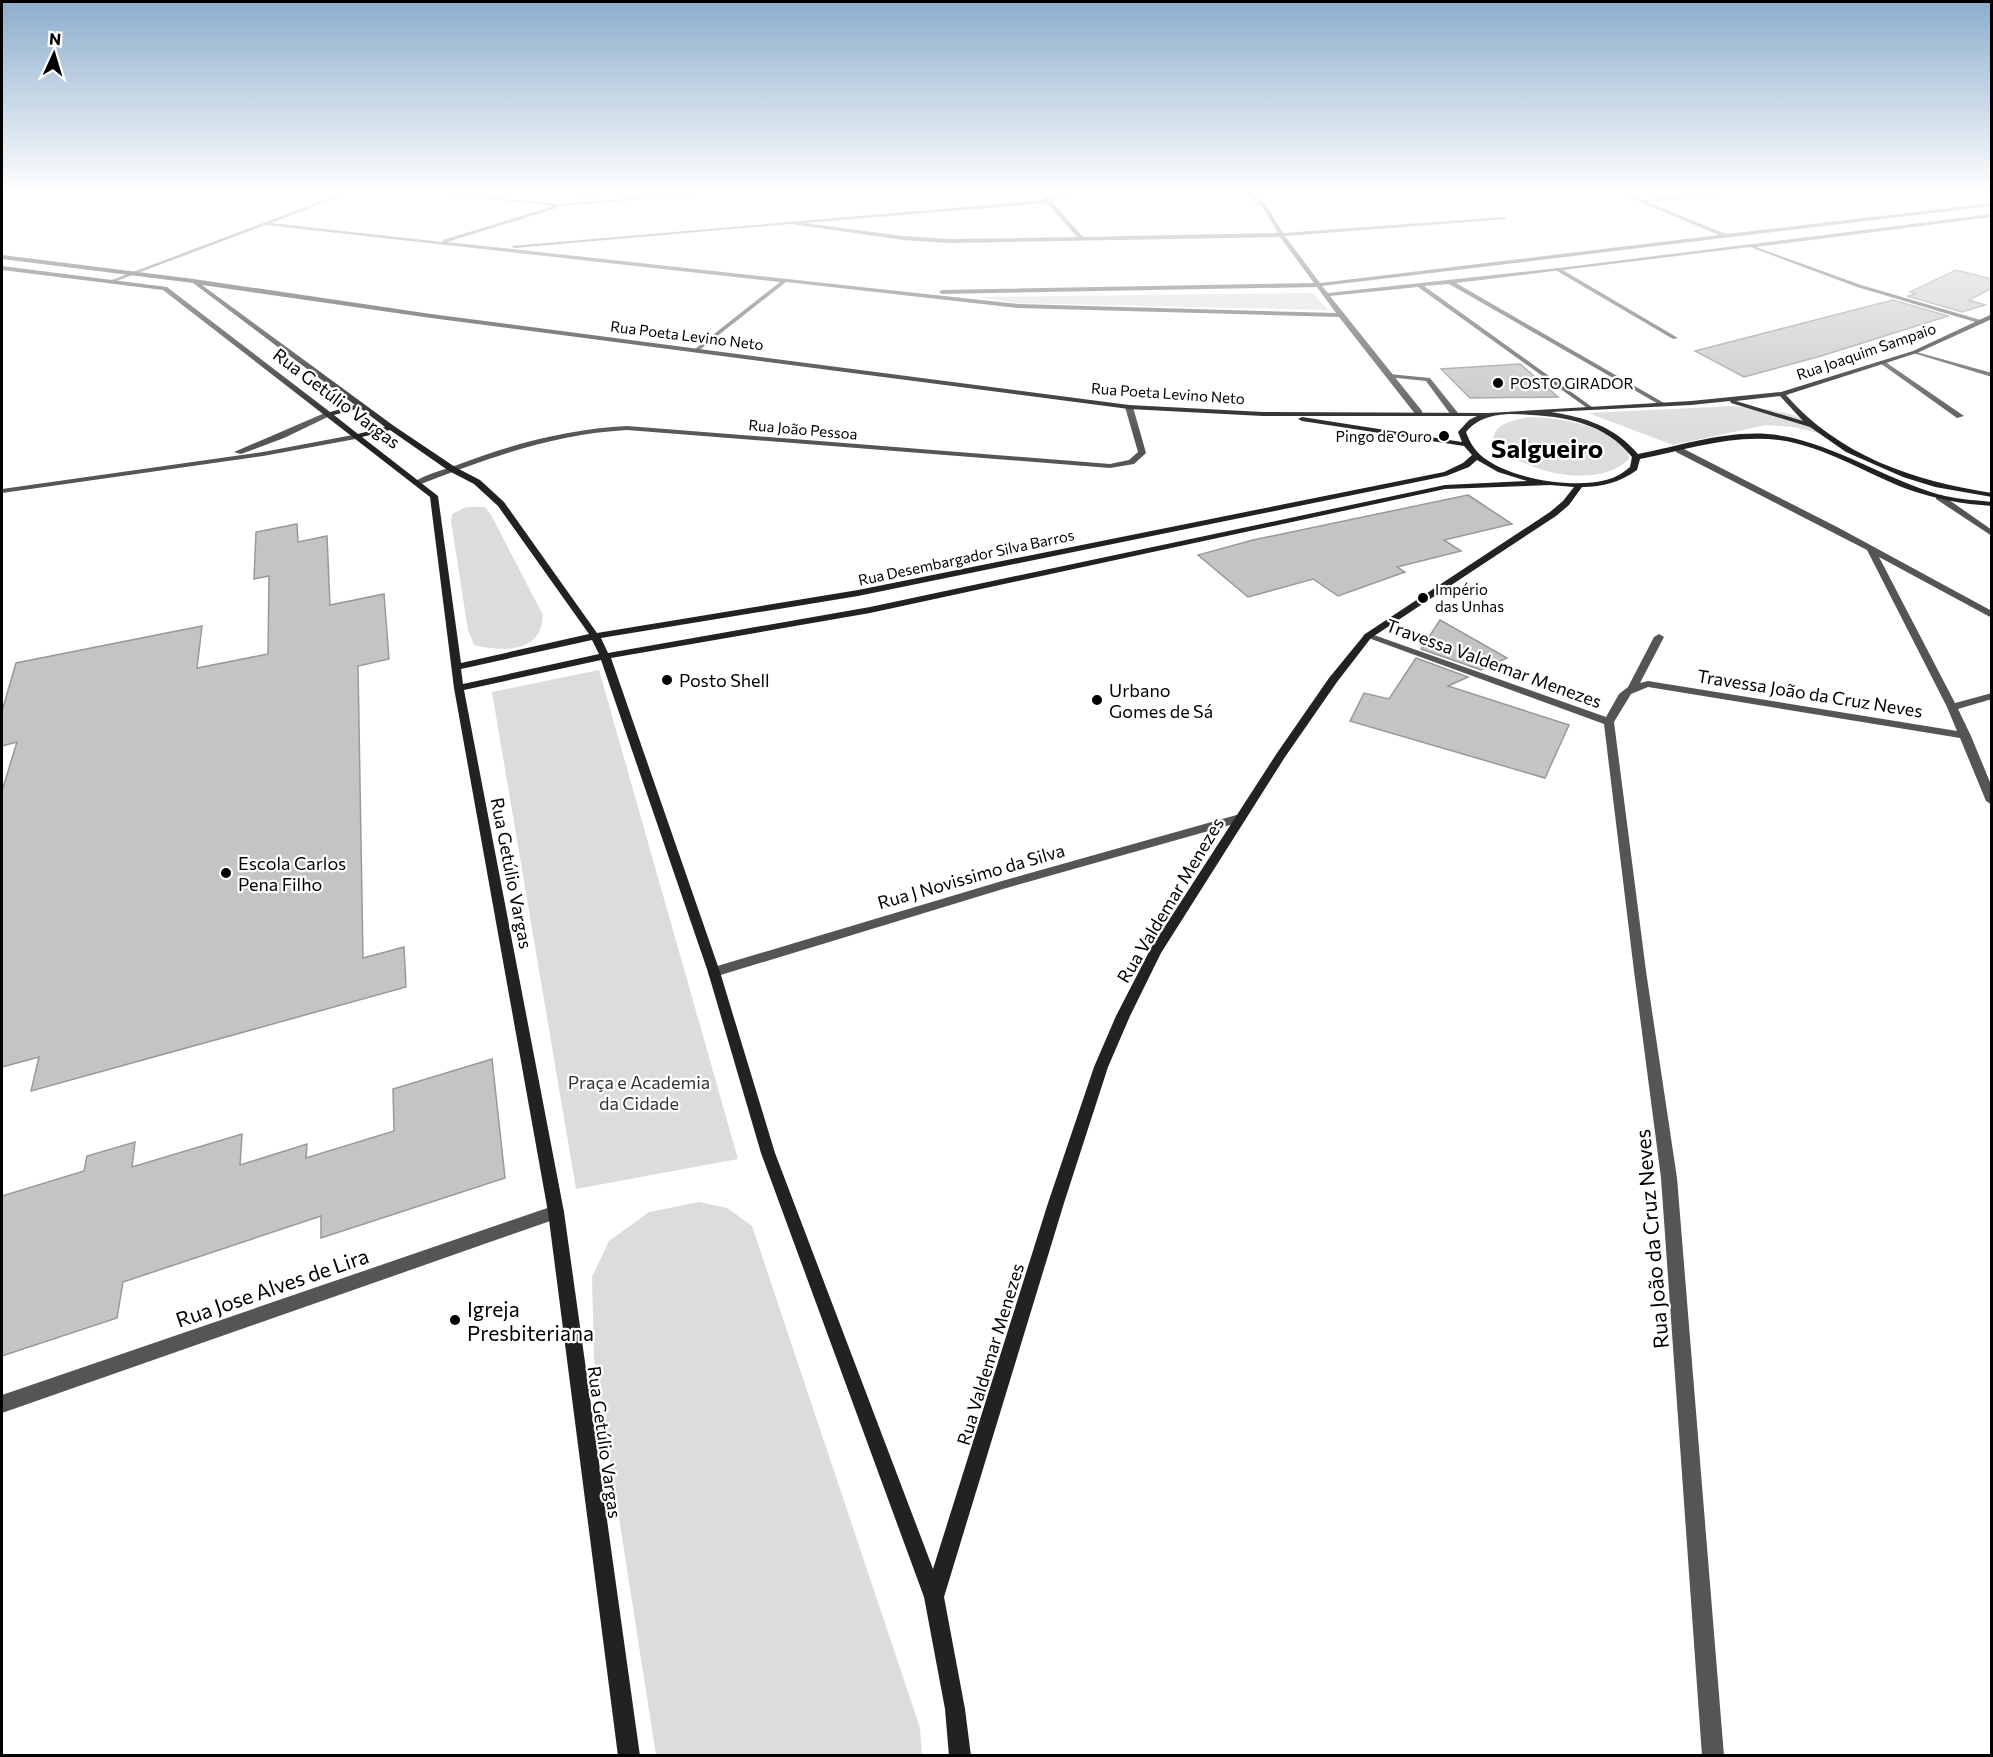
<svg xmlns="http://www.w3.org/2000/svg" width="1993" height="1757" font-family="Commissioner,sans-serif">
<rect width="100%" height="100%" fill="#fff"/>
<g fill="#dcdcdc">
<path d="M1313,293L1328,310L1017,303L977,297Z"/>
<path d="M1733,406C1764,409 1803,410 1826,435L1794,427L1766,425L1673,445L1588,413Z"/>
<path d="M1528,417C1564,418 1598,424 1627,447L1629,459C1597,491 1521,472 1493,442C1493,423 1512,421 1528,417Z"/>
<path d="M466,507H485L491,515L543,615C542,620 542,625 540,630C531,654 494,650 474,645L468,630L451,521L452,514Z"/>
<path d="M599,670L738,1159L576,1189L492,692Z"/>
<path d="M699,1202L727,1208L752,1226L920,1728L922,1755H656L594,1358L592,1277L609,1241L649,1212Z"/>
</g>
<g fill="#c4c4c4" stroke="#999" stroke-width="1.5">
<path d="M1956,270L1992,279V288L1969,300L1985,305L1962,312L1907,296L1917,294L1910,292Z"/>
<path d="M1893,300L1948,316L1821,356L1744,377L1695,351Z"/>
<path d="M1520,364L1558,397L1470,398L1441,369Z"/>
<path d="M1468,495L1512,524L1444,540L1461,551L1397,567L1405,572L1338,596L1313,579L1248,597L1198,555L1253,540Z"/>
<path d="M297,524L298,542L327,536L330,605L384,594L389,659L358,666L363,958L404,947L406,987L31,1091L39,1057L2,1067V791L17,742L2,746V711L16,663L202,626L197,668L268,654L269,576L254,579L256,532Z"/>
<path d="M1440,620L1507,658L1481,670L1421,649Z"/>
<path d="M1416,658L1468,677L1448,686L1569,725L1545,778L1350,721L1364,693L1389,699Z"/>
<path d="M492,1059L505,1178L321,1238V1216L123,1282L117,1318L2,1356V1196L84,1171L87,1156L135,1142L132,1167L242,1134L240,1165L307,1144L306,1158L394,1131L393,1089Z"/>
</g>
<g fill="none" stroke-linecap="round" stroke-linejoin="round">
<g fill="#555" fill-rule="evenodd">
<path d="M1557,269H1561L1678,338L1673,339L1557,271Z"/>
<path d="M1880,361H1884L1964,416L1957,418L1880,363Z"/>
<path d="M1389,374L1430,378L1458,413L1451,415L1426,381L1387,377V375Z"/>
<path d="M327,412L334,414L284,438L241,454L234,452Z"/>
<path d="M358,434H361V438L263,456L2,493V489L263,452Z"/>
</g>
<g fill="#555" fill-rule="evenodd">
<path d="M346,192H351L271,223L443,242V240L554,206L434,193L432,192L560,204L723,192L721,193L557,206V208L447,242L1018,304L1336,313L1317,287L942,294L939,292L942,290L1314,283L1280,237L951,243L903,240L791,224L514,248L511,246L1044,200L1038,192H1042L1049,199L1062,194L1084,192L1051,201L1083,237L1278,233L1263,208L1244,192C1263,193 1274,219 1283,233L1504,217L1507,219L1285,236L1320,283L1719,235L1616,192H1621L1642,200L1737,192L1735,193L1647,202L1726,234L1992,203V206L1322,286L1328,293L1559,268L1992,214V217L1756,247L1861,285L1984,321L1982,324L1857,287L1750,247L1456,283L1664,403L1666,404L1662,406L1449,284L1424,286L1592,407V409L1590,410L1418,287L1330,296L1422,411V415H1416L1339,317L1018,308L786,282L697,352L695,351V349L780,282L265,225L114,282L109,281ZM1047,203L1077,237L951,239L903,236L805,223Z"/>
<path d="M598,192H603L582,200L578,199Z"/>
<path d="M1983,192H1992V194L1983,193Z"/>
<path d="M1913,351L1992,373V377L1913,353Z"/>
<path d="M1129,405L1133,407L1146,453L1134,464L1110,468L627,430C554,434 488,458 421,484L414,482C426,474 443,470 457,465C512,444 568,429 627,426L1110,464L1129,460L1138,452L1125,407Z"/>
<path d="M1676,448H1682L1839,528L1992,611V618L1879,557L1955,703L1992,693V699L1958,709L1971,736L1992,787V805L1986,801L1960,738L1648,687L1631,694L1614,722L1646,971L1677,1178L1724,1756H1702L1661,1178L1634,971L1604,724L1363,636L1365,634H1371L1606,717L1619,694L1628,687L1654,637L1659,634L1664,637L1640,683L1648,681L1957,731L1947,707L1867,550L1676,452Z"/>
<path d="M1936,495H1942L1992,530V536L1936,499Z"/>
<path d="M1240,814L1246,818L1244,821L1003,889L714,977L709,976L708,972L709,968L714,967L1002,881Z"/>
<path d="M556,1205L561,1207L564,1212L561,1217L556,1219L2,1413V1395Z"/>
</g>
<path fill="#222" fill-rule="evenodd" d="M2,255L194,279L431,314L1129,405L1263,412L1488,413L1691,401L1781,392L1913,351L1992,314V319L1917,353L1786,395C1839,456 1914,481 1992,493V497L1935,487L1903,477L1846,452L1810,427L1731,403L1730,401L1691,405L1551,412C1585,417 1615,427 1638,454C1685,445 1735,427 1783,436C1837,446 1884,478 1937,494C1955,499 1973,500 1992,502V506C1962,504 1935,499 1907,489C1865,473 1824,446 1779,440C1732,434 1685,450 1640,459L1637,470C1620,482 1603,487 1582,487L1569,505L1556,516L1371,638L1337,682L1285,757L1161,953L1130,1016L1108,1067L1064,1203L944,1597L965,1709L971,1756H949L945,1709L924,1597L761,1153L708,972L601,660L464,690L564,1212L640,1756H618L548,1212L454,688L430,497L163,290L2,270V266L167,287L330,412L355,405L193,283L2,259ZM202,285L431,318L1129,409L1263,416H1477L1469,420L1458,432L1462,442L1302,417L1298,419L1302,421L1464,446L1472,455L1463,463L1444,472L858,590L597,633L504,502L480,480L455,467L394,426ZM1780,396L1803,421L1736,401ZM360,408L385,427L358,434L334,415ZM1510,414C1556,415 1602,419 1632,457L1630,467C1623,473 1615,478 1606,480C1573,489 1512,479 1484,458C1475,451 1470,443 1466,432C1478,418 1492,415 1510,414ZM390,430L449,471L474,484L498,506L589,634L461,663L438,496L362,437ZM1477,460L1498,472L1527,481L1445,485L870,607L608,653L601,638L858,596L1446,476L1469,467ZM1550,485L1574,487L1563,501L1550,512L1365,634L1329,678L1277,753L1151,948L1116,1016L1094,1067L1048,1203L933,1569L775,1153L720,972L611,658L870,613L1445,489ZM592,640L599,654L463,684L461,669Z"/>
</g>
<linearGradient id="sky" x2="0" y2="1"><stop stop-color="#8cadcc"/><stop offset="0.44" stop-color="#fff"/><stop offset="1" stop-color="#fff" stop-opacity="0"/></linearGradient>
<rect width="1993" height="437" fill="url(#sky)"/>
<g fill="#000" stroke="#fff" stroke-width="2">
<circle cx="1498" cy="383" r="6"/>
<circle cx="1444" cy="436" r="6"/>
<circle cx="1423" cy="598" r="6"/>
<circle cx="667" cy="680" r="6"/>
<circle cx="1097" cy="700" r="6"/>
<circle cx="226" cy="873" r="6"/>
<circle cx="455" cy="1320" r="6"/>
</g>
<g text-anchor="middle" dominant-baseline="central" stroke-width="4.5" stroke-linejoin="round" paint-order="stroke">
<g font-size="15" fill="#000" stroke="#fff">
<text transform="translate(687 335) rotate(7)">Rua Poeta Levino Neto</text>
<text transform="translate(1866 351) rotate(-19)">Rua Joaquim Sampaio</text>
<text transform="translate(1168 393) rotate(4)">Rua Poeta Levino Neto</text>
<text transform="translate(803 429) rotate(5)">Rua João Pessoa</text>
<text transform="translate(966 557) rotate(-12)">Rua Desembargador Silva Barros</text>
</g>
<g font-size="15" fill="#000" stroke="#fff" text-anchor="start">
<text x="1510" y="383">POSTO GIRADOR</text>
<text x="1432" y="436" text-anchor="end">Pingo de Ouro</text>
<text x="1435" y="589">Império<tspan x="1435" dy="17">das Unhas</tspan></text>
</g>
<g font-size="18" fill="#000" stroke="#fff">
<text transform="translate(337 398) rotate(37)">Rua Getúlio Vargas</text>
<text transform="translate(1494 663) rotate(20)">Travessa Valdemar Menezes</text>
<text transform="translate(1810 693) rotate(9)">Travessa João da Cruz Neves</text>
<text transform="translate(512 873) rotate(79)">Rua Getúlio Vargas</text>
<text transform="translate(971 876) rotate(-16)">Rua J Novissimo da Silva</text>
<text transform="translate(1170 900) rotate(-59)">Rua Valdemar Menezes</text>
<text transform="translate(990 1354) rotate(-73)">Rua Valdemar Menezes</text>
<text transform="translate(605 1442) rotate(82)">Rua Getúlio Vargas</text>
</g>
<g font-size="18" fill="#000" stroke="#fff" text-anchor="start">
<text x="679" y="680">Posto Shell</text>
<text x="1109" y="690">Urbano<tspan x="1109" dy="21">Gomes de Sá</tspan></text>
<text x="238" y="863">Escola Carlos<tspan x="238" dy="21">Pena Filho</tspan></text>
</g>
<g font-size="18" fill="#333" stroke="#fff">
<text x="639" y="1082">Praça e Academia<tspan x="639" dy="21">da Cidade</tspan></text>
</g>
<g font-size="21" fill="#000" stroke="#fff">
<text transform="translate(1651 1239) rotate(-95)">Rua João da Cruz Neves</text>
<text transform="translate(272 1287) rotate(-19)">Rua Jose Alves de Lira</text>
</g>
<g font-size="21" fill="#000" stroke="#fff" text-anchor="start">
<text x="467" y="1308">Igreja<tspan x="467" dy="24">Presbiteriana</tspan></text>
</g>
<g font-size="26" font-weight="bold" fill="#000" stroke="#fff">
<text x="1547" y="447">Salgueiro</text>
</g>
</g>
<rect width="1993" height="1757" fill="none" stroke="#000000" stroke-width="6"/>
<g transform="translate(54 54) rotate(4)" stroke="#ffffff" stroke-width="4.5" paint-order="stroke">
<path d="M0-4.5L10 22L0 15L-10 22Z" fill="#000000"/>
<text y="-9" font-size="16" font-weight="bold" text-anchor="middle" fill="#000000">N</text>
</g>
</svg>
